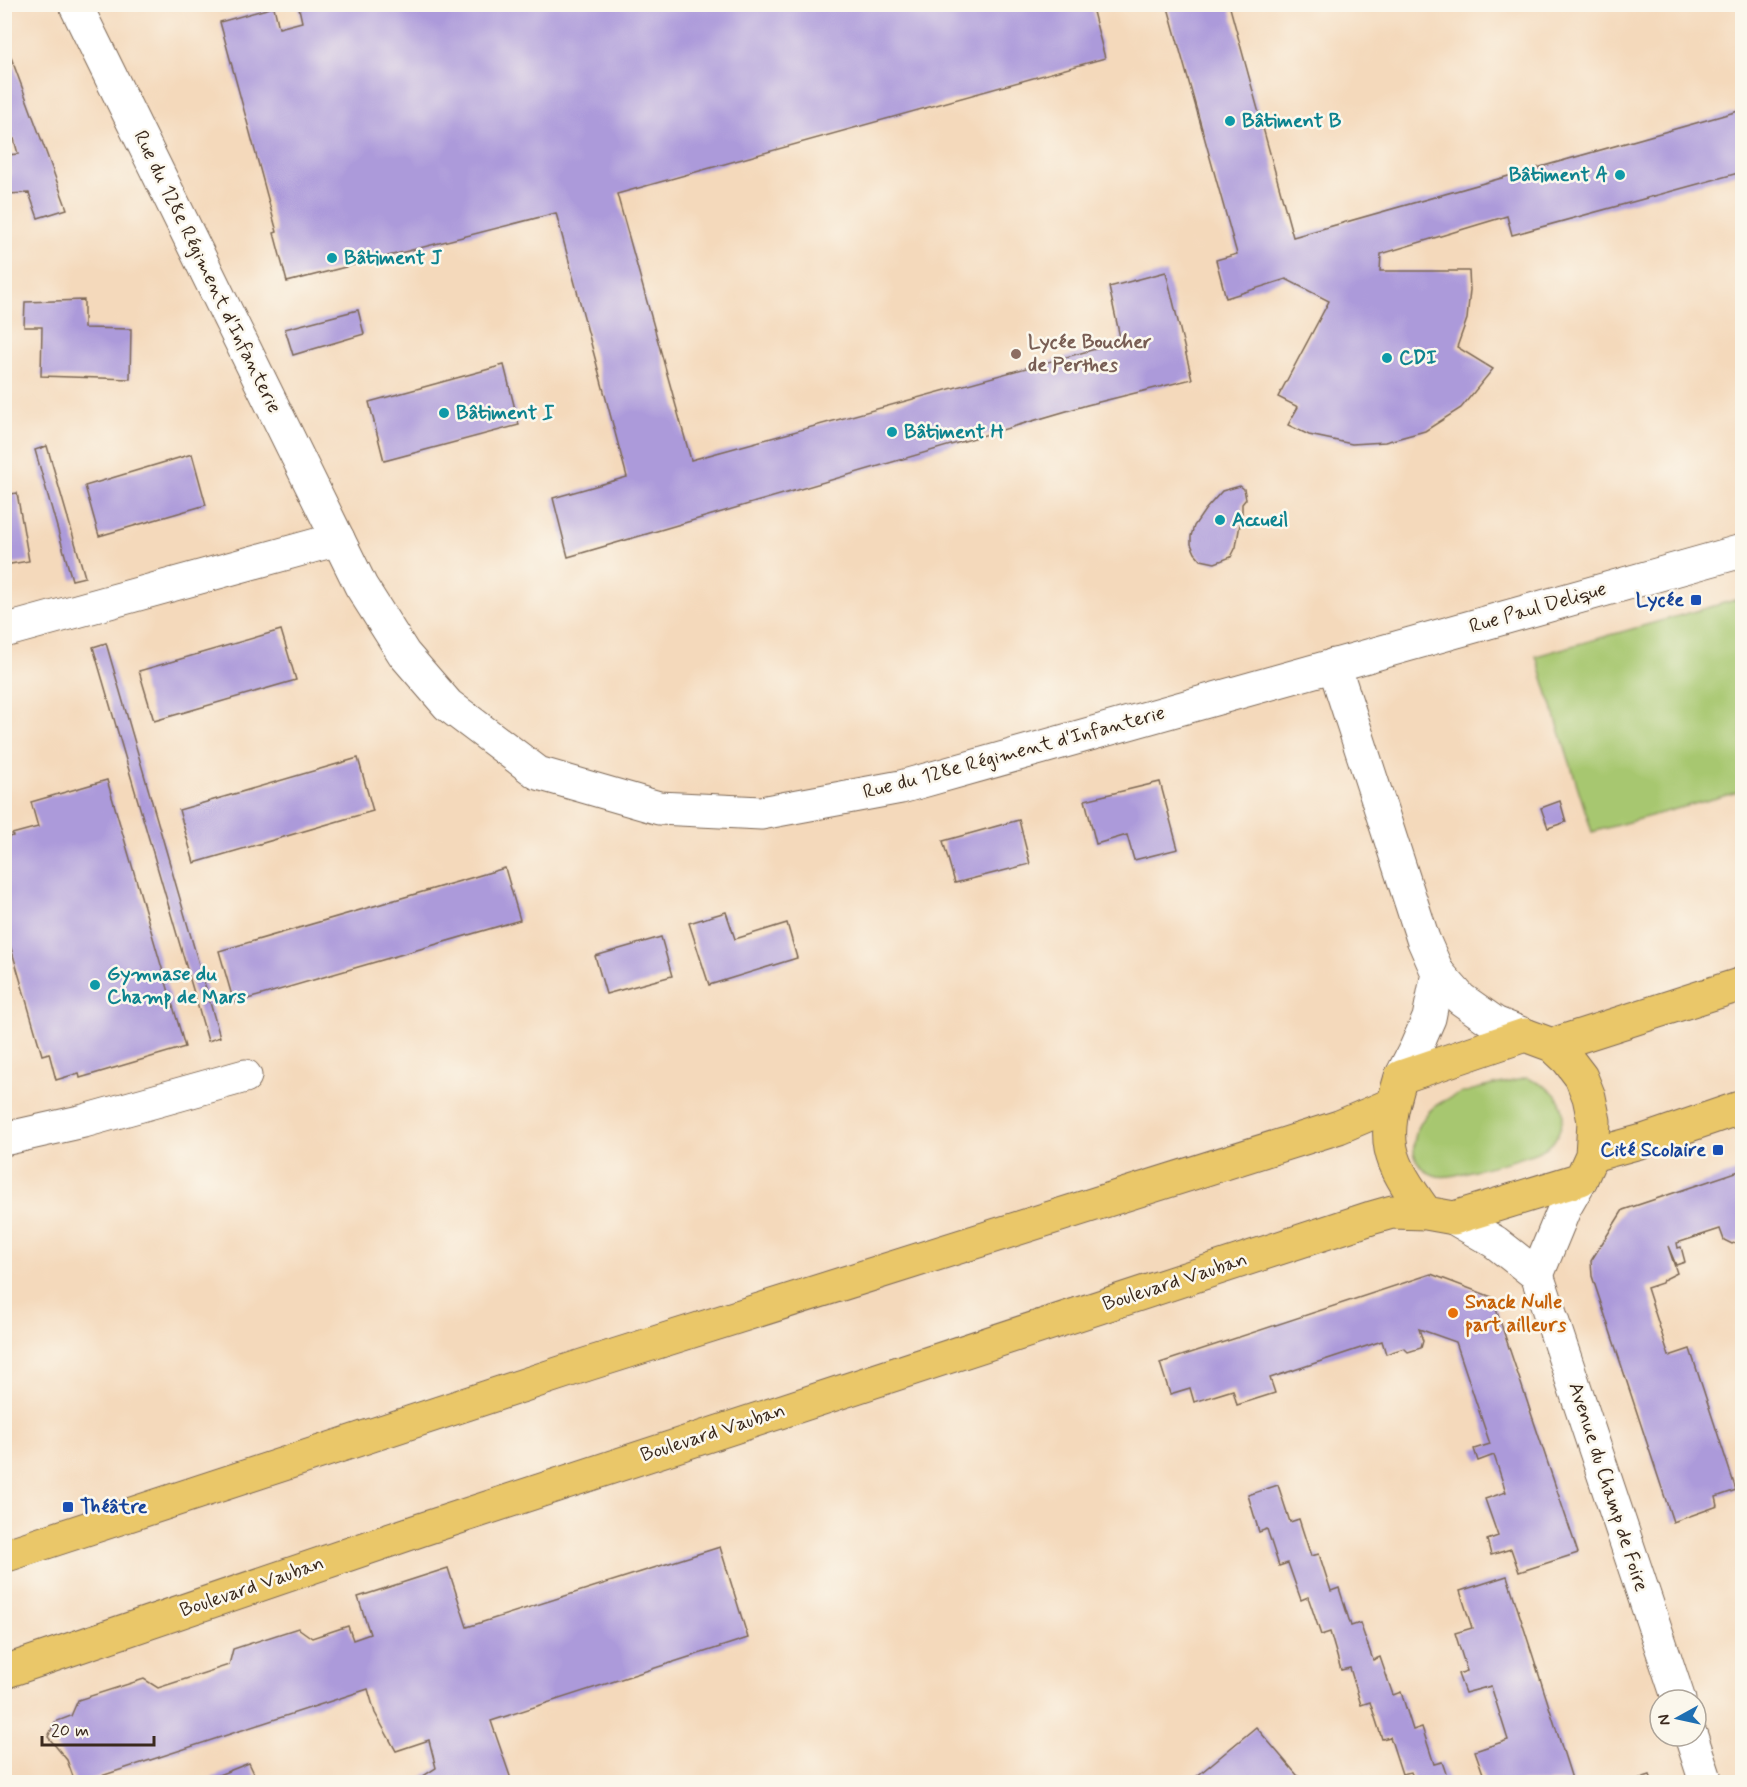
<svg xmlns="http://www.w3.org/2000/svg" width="1747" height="1787" font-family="Mynerve,sans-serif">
<rect width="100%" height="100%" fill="#fbf7ec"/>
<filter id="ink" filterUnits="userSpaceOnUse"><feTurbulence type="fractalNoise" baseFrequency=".0167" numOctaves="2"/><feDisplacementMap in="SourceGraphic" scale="12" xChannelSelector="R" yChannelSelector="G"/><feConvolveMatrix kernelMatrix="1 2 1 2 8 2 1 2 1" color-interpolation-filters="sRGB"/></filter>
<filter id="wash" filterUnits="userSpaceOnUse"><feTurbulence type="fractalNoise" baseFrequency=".008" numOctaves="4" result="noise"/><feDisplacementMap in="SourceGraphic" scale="24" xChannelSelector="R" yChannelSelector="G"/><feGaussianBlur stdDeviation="1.35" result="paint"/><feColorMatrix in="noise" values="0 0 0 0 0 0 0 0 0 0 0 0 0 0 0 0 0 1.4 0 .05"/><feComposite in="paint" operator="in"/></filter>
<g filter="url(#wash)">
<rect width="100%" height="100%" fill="#f4d9bb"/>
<g fill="#a7c76f" stroke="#717846" stroke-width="1.5">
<path d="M1742,598V791L1592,832L1536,656Z"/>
<path d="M1527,1078C1546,1086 1561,1092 1563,1114C1563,1123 1558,1136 1552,1143C1540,1156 1488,1167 1470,1171C1461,1174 1443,1179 1434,1175C1399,1163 1415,1117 1440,1103C1463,1089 1501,1084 1527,1078Z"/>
</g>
<g id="blocks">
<g fill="#ac9ada">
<path d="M298,4H1091L1105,58L617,194L691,460L1121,342L1109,287L1166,272L1192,379L1087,405L568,557L553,498L627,477L556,213L287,282L274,233L277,232L220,22L274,7L279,28L302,22Z"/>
<path d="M1167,4H1229L1293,237L1742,110V172L1512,235L1507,216L1381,254L1380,271H1469L1470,290L1467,319L1457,347L1493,369L1461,408L1425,431L1385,442L1352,444L1309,435L1288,425L1298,407L1278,397L1329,301L1286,279L1226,298L1216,260L1237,254Z"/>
<path d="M5,41L67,209L38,218L29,193L4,194V176L10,175L7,155L18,154L14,139L6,141L4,126Z"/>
<path d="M84,300V328L131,329L130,379L41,376L42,327H24L25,302Z"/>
<path d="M358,310L364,334L293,355L285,329Z"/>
<path d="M504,365L519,425L384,461L369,402Z"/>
<path d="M47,446L85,577L72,580L35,450Z"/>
<path d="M192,454L206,505L99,536L85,486Z"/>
<path d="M1240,486L1244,489L1246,499L1242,504V513L1236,547L1231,557L1215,563L1201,560L1195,553L1191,544V536L1194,526L1205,510L1222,491Z"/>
<path d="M17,493L29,561L4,565V495Z"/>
<path d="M281,630L296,680L154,721L139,671Z"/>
<path d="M106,643L220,1037L208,1041L93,647Z"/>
<path d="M358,758L373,811L194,863L179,810Z"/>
<path d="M107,780L185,1047L80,1078L79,1073L56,1080L49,1053L42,1055L4,924V838L13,836L12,834L38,827L31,802Z"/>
<path d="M1160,782L1178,849L1134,860L1127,835L1096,844L1085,800Z"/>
<path d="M1560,801L1566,822L1548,828L1541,808Z"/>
<path d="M1019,820L1030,864L955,883L943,841Z"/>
<path d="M505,868L520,920L234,1003L219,951Z"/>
<path d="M726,912L735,939L787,923L797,958L709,985L689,923Z"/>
<path d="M661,937L672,976L606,994L595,956Z"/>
<path d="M1742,1170V1240L1732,1244L1724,1240L1720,1229L1677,1243L1678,1248L1681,1247L1685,1262L1676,1265L1668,1246L1677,1273L1663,1280L1662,1283L1647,1288L1669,1356L1690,1349L1736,1490L1716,1497L1718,1506L1673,1522L1592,1276L1591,1261L1623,1210Z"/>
<path d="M1431,1274L1492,1297L1578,1553L1519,1572L1511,1549L1491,1555L1487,1540L1498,1536L1485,1499L1506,1492L1494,1455L1478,1461L1474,1449L1490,1444L1456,1342L1419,1329L1423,1341L1421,1348L1408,1352L1404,1348L1386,1354L1382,1341L1270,1378L1275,1393L1237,1405L1233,1390L1194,1402L1190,1388L1170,1394L1160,1363Z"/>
<path d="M1278,1485L1290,1522L1299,1519L1311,1556L1319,1554L1331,1591L1339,1588L1351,1626L1360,1623L1373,1660L1380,1657L1393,1695L1401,1692L1413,1730L1422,1727L1434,1764L1442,1762L1449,1782H1415L1411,1772L1402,1774L1390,1737L1382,1739L1370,1702L1361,1705L1350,1668L1341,1670L1330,1632L1321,1635L1308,1597L1301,1600L1288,1563L1279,1566L1267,1529L1259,1532L1248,1495Z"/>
<path d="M720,1547L748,1638L491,1721L512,1782H414L436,1768L429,1740L396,1751L375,1713L368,1689L83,1782H75L67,1760L48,1737L55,1722L71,1716L78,1700L144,1679L158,1688L229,1665L233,1649L298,1628L312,1638L348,1626L353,1640L370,1634L358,1597L448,1568L467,1627Z"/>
<path d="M1507,1576L1531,1650L1573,1782H1486L1475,1751L1508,1740L1491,1686L1465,1693L1458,1674L1467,1671L1455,1633L1472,1628L1460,1591Z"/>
<path d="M1256,1727L1303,1782H1190Z"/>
<path d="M249,1763L258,1782H201Z"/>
<path d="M1650,1775L1653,1782H1628Z"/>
</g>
</g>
</g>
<g filter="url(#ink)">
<use href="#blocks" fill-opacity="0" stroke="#7c6755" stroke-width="1.5"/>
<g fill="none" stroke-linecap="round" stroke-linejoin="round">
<g stroke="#7c6755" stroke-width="35">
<g id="minor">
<path d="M75,4L361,586L404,654L448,705L538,773L659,808L761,813L901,787L1742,551"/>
<path d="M4,631L338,539"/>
<path d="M1334,665L1423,939L1438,973L1461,999L1495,1023L1525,1035"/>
<path d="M1401,1077L1416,1048L1429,1018L1438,973"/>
<path d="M4,1139L84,1121L245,1076"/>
<path d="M1454,1218L1495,1242L1537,1275L1679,1700"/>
<path d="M1537,1275L1565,1207L1581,1179"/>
<path d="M1691,1736L1706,1782"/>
</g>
</g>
<g stroke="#7c6755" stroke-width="35">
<g id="primary">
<path d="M1552,1045L1742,984"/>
<path d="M1592,1155L1643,1141L1742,1107"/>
<path d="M4,1556L588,1364L1339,1127L1393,1104"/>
<path d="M4,1672L420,1530L1371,1218L1392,1212L1426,1213L1454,1218L1581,1179L1592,1155L1594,1121L1589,1097L1581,1077L1568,1060L1552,1045L1525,1035L1401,1077C1381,1142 1386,1158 1426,1213"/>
</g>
</g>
<use href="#minor" stroke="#fff" stroke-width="33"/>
<use href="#primary" stroke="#eac769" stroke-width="33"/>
</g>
</g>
<g fill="#0f9aa8" stroke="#fbf7ec" stroke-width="2">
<circle cx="1230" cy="121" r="6"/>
<circle cx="1620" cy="175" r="6"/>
<circle cx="332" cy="258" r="6"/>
<circle cx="1387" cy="358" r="6"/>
<circle cx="444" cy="413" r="6"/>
<circle cx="892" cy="432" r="6"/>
<circle cx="1220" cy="520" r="6"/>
<circle cx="95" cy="985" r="6"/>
</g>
<circle fill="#8d6e63" stroke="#fbf7ec" stroke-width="2" cx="1016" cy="354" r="6"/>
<g fill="#1a4fb4" stroke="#fbf7ec" stroke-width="2">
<rect x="1690" y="594" width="12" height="12" rx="3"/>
<rect x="1712" y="1144" width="12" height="12" rx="3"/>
<rect x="62" y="1501" width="12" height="12" rx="3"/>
</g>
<circle fill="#e8710a" stroke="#fbf7ec" stroke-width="2" cx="1453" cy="1313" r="6"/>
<g text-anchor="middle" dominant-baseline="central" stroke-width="5" stroke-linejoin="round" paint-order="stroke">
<g font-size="20" font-weight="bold" fill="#0d838f" stroke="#fbf7ec" text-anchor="start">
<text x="1242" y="121">Bâtiment B</text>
<text x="1608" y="175" text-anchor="end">Bâtiment A</text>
<text x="344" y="258">Bâtiment J</text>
<text x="1399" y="358">CDI</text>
<text x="456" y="413">Bâtiment I</text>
<text x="904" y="432">Bâtiment H</text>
<text x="1232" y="520">Accueil</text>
<text x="107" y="974">Gymnase du<tspan x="107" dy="23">Champ de Mars</tspan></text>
</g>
<g font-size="20" fill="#3b2a1e" stroke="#fbf7ec">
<text transform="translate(207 272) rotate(64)">Rue du 128e Régiment d'Infanterie</text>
<text transform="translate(1538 608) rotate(-16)">Rue Paul Delique</text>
<text transform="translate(1014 753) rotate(-15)">Rue du 128e Régiment d'Infanterie</text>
<text transform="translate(1175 1282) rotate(-18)">Boulevard Vauban</text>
<text transform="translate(713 1433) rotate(-18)">Boulevard Vauban</text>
<text transform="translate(1608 1487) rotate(72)">Avenue du Champ de Foire</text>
<text transform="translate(252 1587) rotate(-19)">Boulevard Vauban</text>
</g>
<g font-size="20" font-weight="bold" fill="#785e54" stroke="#fbf7ec" text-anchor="start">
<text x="1028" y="342">Lycée Boucher<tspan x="1028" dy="23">de Perthes</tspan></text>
</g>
<g font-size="20" font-weight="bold" fill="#164399" stroke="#fbf7ec" text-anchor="end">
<text x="1684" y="600">Lycée</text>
<text x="1706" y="1150">Cité Scolaire</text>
<text x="80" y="1507" text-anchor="start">Théâtre</text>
</g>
<g font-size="20" font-weight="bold" fill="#c56008" stroke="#fbf7ec" text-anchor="start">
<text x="1465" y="1302">Snack Nulle<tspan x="1465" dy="23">part ailleurs</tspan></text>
</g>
</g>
<rect width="1747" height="1787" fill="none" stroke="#fbf7ec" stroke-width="24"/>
<g transform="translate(1678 1718) rotate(262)"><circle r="28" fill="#fbf7ec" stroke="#aea59a" stroke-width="1.5"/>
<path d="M0-4.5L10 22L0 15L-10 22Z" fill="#1f6fb2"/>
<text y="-9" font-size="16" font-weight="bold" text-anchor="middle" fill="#3b2a1e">N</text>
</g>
<path d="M42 1736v9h112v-9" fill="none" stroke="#3b2a1e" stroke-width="3"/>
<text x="51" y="1736" font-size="18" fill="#3b2a1e" stroke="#fbf7ec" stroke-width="4.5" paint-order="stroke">20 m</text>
</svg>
